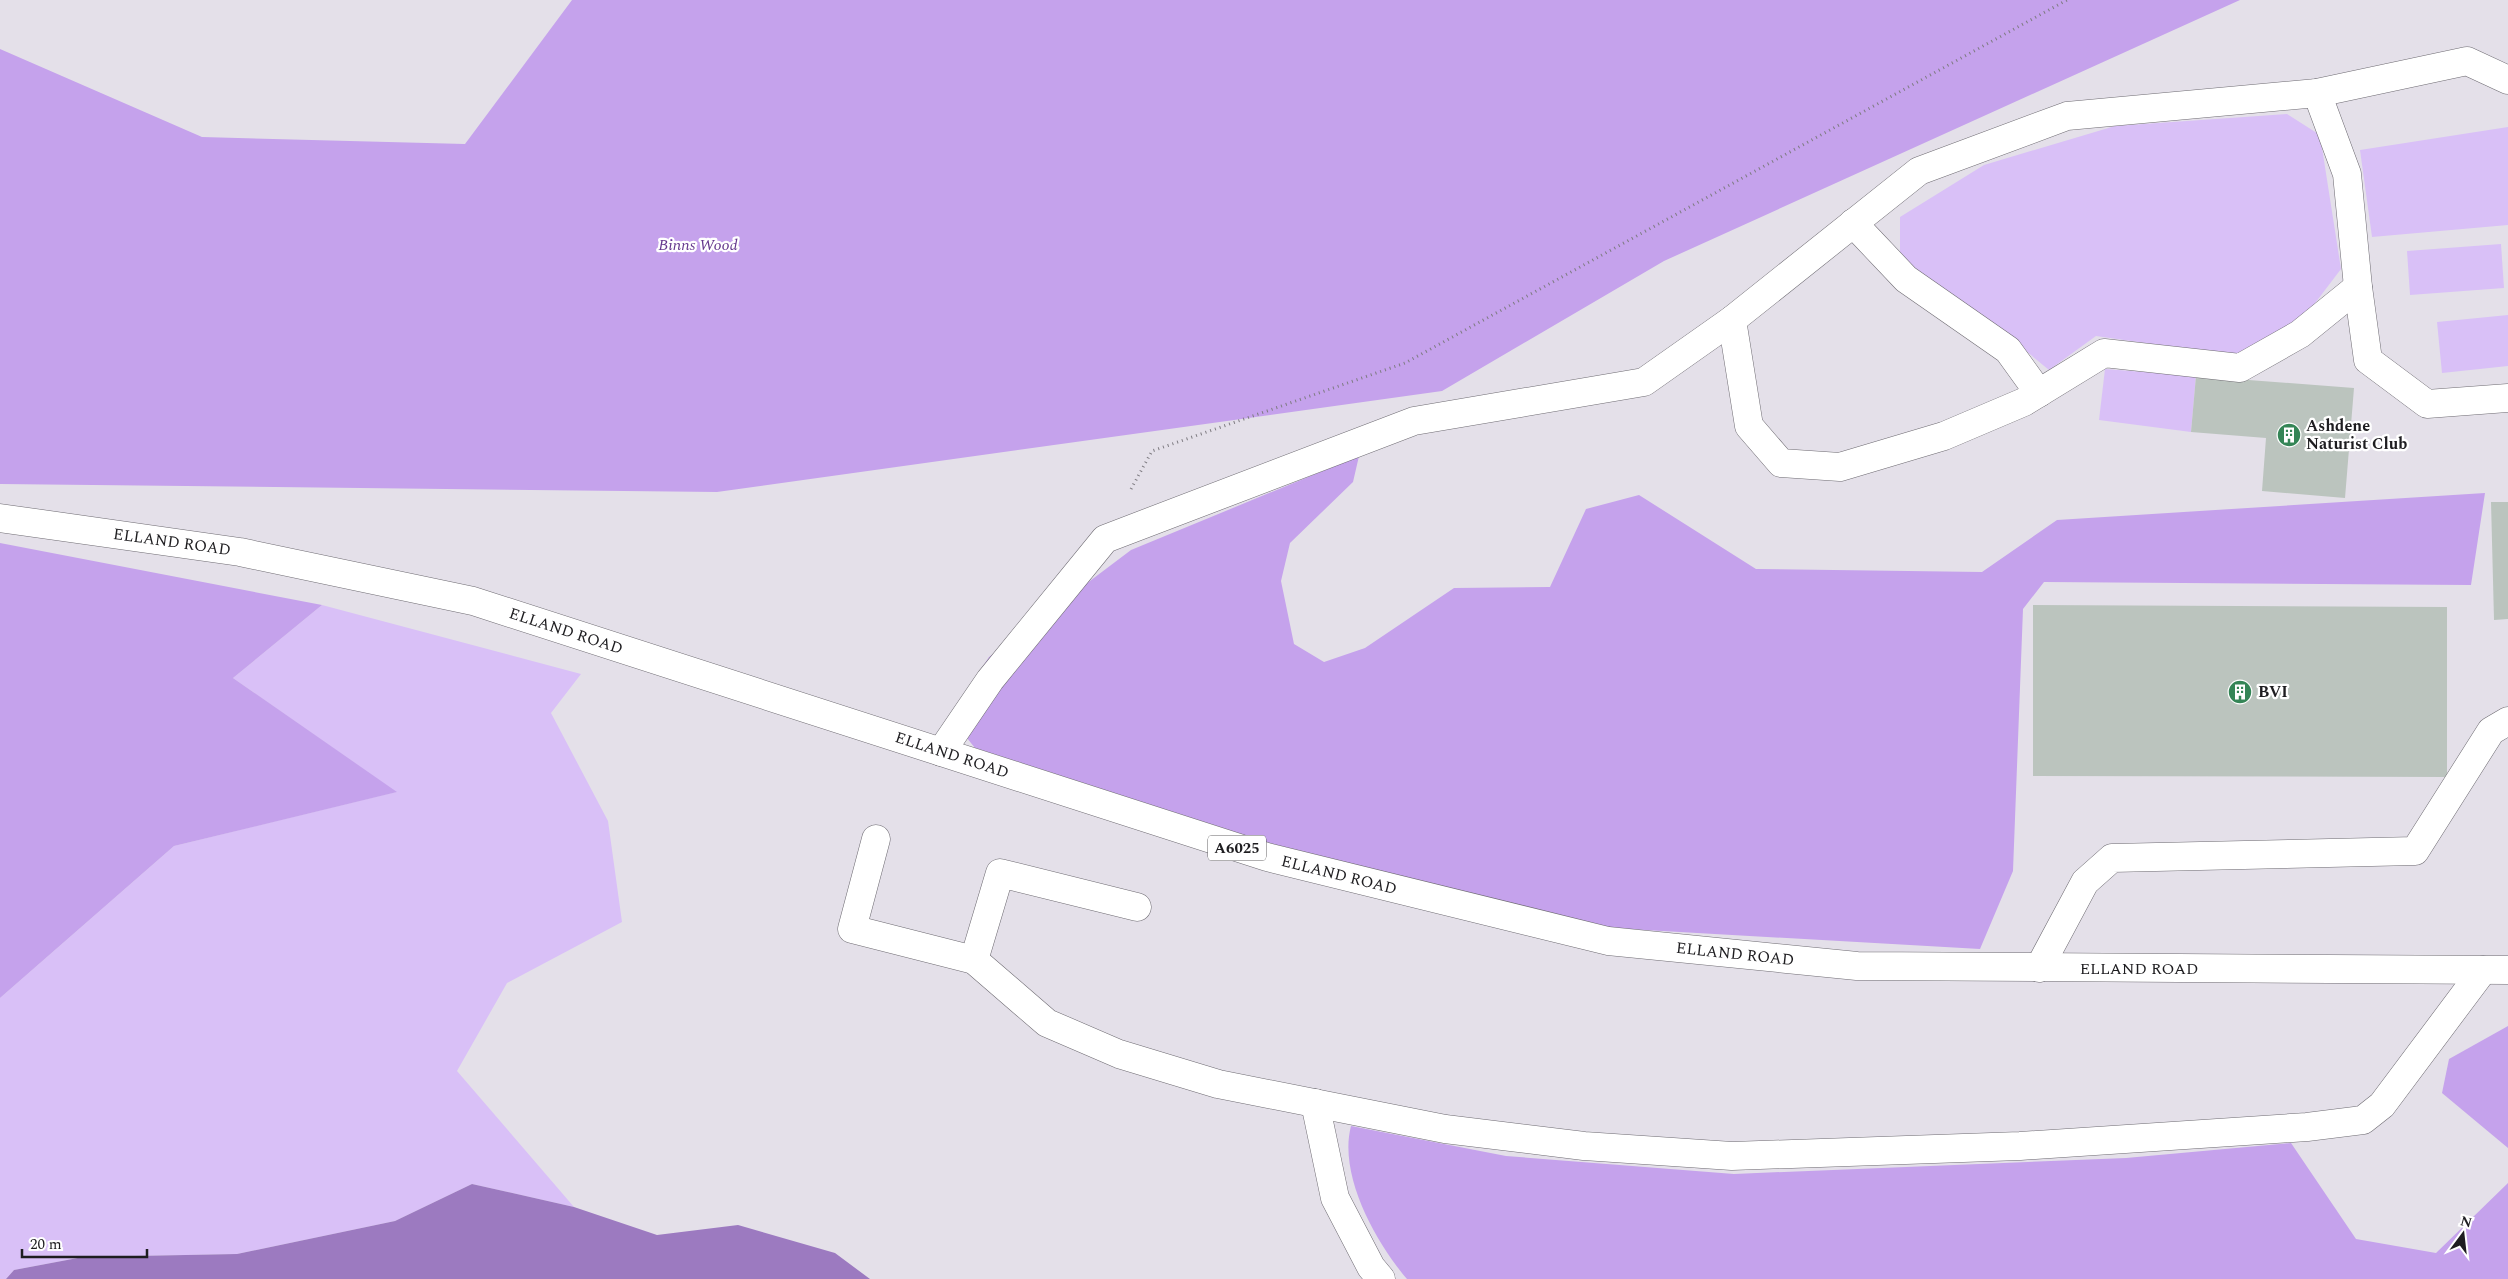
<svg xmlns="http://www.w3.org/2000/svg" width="2508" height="1279" font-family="Spectral,serif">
<rect width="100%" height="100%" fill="#e4e0e9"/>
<g fill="#d9c0f7">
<path d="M2287,114L2320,135L2341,269L2303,319L2236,356L2096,336L2049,370L2002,331L1900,262V217L1984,165L2115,126Z"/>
<path d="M2508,127V225L2372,237L2360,150Z"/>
<path d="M2501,244L2504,288L2410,295L2407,251Z"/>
<path d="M2508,315V366L2442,373L2437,322Z"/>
<path d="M2105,369L2196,376L2191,432L2099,420Z"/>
<path d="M322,605L581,674L551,713L608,821L622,922L507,983L457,1071L574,1207L472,1184L395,1221L237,1254L83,1257L14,1270L6,1279H0V998L174,846L396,792L233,678Z"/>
</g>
<g fill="#c5a2ec">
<path d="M572,0H2240L1664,261L1442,391L717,492L0,484V49L202,137L465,144Z"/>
<path d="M1359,456L1353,482L1290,543L1281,581L1294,644L1324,662L1365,648L1454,588L1550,587L1586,509L1639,495L1756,569L1982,572L2057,520L2485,493L2471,585L2044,582L2023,609L2013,871L1980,949L1610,928L1269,843L975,748L950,717L989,657L1131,550Z"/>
<path d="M0,543L322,605L233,678L397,792L174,846L0,998Z"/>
<path d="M2508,1026V1148L2442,1093L2449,1059Z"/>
<path d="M1351,1126L1506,1156L1734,1174L2126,1158L2291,1143L2356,1239L2436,1253L2508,1183V1279H1407C1376,1243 1338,1175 1351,1126Z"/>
</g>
<path fill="#9c7ac0" d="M472,1184L574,1207L657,1235L738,1225L835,1253L870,1279H6L14,1270L83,1257L237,1254L395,1221Z"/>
<g fill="#bbc4be">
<path d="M2196,376L2354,388L2345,498L2262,491L2266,438L2191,432Z"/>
<path d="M2491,502H2508V619L2494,620Z"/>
<path d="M2033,605L2447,607V777L2033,776Z"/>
</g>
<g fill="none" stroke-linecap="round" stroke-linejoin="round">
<g stroke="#6e6b72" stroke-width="29">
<g id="minor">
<path d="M2317,93L2347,174L2358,287L2368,360L2427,404L2508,398"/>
<path d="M1853,223L1906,279L2008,350L2039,393"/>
<path d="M1732,320L1749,426L1781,463L1840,467L1944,436L2024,402L2104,353L2240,368L2300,334L2358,287"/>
<path d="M941,752L990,680L1105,539L1414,421L1644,382L1732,320L1919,171L2067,116L2317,93L2467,61L2508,80"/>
<path d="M876,839L852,929L974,960L1047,1023L1119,1054L1218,1084L1445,1129L1584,1146L1732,1156L2020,1146L2307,1127L2363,1120L2382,1105L2483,970"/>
<path d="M974,960L1000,873L1137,907"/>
<path d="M2039,968L2085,882L2112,858L2415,851L2491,731L2508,721"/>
<path d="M1315,1103L1335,1198L1371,1267L1381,1279"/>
</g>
</g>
<g stroke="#6e6b72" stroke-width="29">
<path id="major" d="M0,518L240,552L473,601L1267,857L1608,941L1857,966L2508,970"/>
</g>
<path stroke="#7e7b81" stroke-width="3" stroke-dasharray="1 4" stroke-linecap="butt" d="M1131,489L1152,451L1405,363L2067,0"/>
<use href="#minor" stroke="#fff" stroke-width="28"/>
<use href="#major" stroke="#fff" stroke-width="28"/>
</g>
<defs>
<g id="building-disc" transform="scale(1.25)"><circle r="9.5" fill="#348556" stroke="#fff"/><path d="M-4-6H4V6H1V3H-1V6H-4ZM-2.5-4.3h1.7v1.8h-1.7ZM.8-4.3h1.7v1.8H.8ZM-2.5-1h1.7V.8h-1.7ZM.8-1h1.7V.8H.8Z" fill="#fff"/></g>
</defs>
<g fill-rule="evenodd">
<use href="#building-disc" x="2289" y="435"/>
<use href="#building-disc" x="2240" y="692"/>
</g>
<g text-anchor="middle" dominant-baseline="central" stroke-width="4.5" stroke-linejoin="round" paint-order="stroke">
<rect fill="#fff" stroke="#626163" stroke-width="1" x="1208" y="835.5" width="58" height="25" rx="4"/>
<g font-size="15" font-weight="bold" fill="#1e1d20">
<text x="1237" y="848">A6025</text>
</g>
<g font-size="16" font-style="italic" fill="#64378d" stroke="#fff">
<text x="698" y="245">Binns Wood</text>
</g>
<g font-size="16" font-weight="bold" fill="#1e1d20" stroke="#fff" text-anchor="start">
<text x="2306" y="426">Ashdene<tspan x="2306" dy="18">Naturist Club</tspan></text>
<text x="2258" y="692">BVI</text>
</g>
<g font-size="16" fill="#1e1d20" stroke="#fff">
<text transform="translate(172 542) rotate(8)">ELLAND ROAD</text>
<text transform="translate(566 631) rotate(18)">ELLAND ROAD</text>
<text transform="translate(952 755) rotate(18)">ELLAND ROAD</text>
<text transform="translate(1339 875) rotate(14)">ELLAND ROAD</text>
<text transform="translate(1735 954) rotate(6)">ELLAND ROAD</text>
<text x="2139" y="969">ELLAND ROAD</text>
</g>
</g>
<g transform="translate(2463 1234) rotate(15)" stroke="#ffffff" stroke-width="4" paint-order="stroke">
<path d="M0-4L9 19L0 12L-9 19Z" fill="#1e1d20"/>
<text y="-8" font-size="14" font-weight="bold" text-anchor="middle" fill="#1e1d20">N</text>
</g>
<path d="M22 1249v8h125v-8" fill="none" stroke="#1e1d20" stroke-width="2.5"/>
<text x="30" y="1249" font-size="15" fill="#1e1d20" stroke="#ffffff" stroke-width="4" paint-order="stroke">20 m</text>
</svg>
